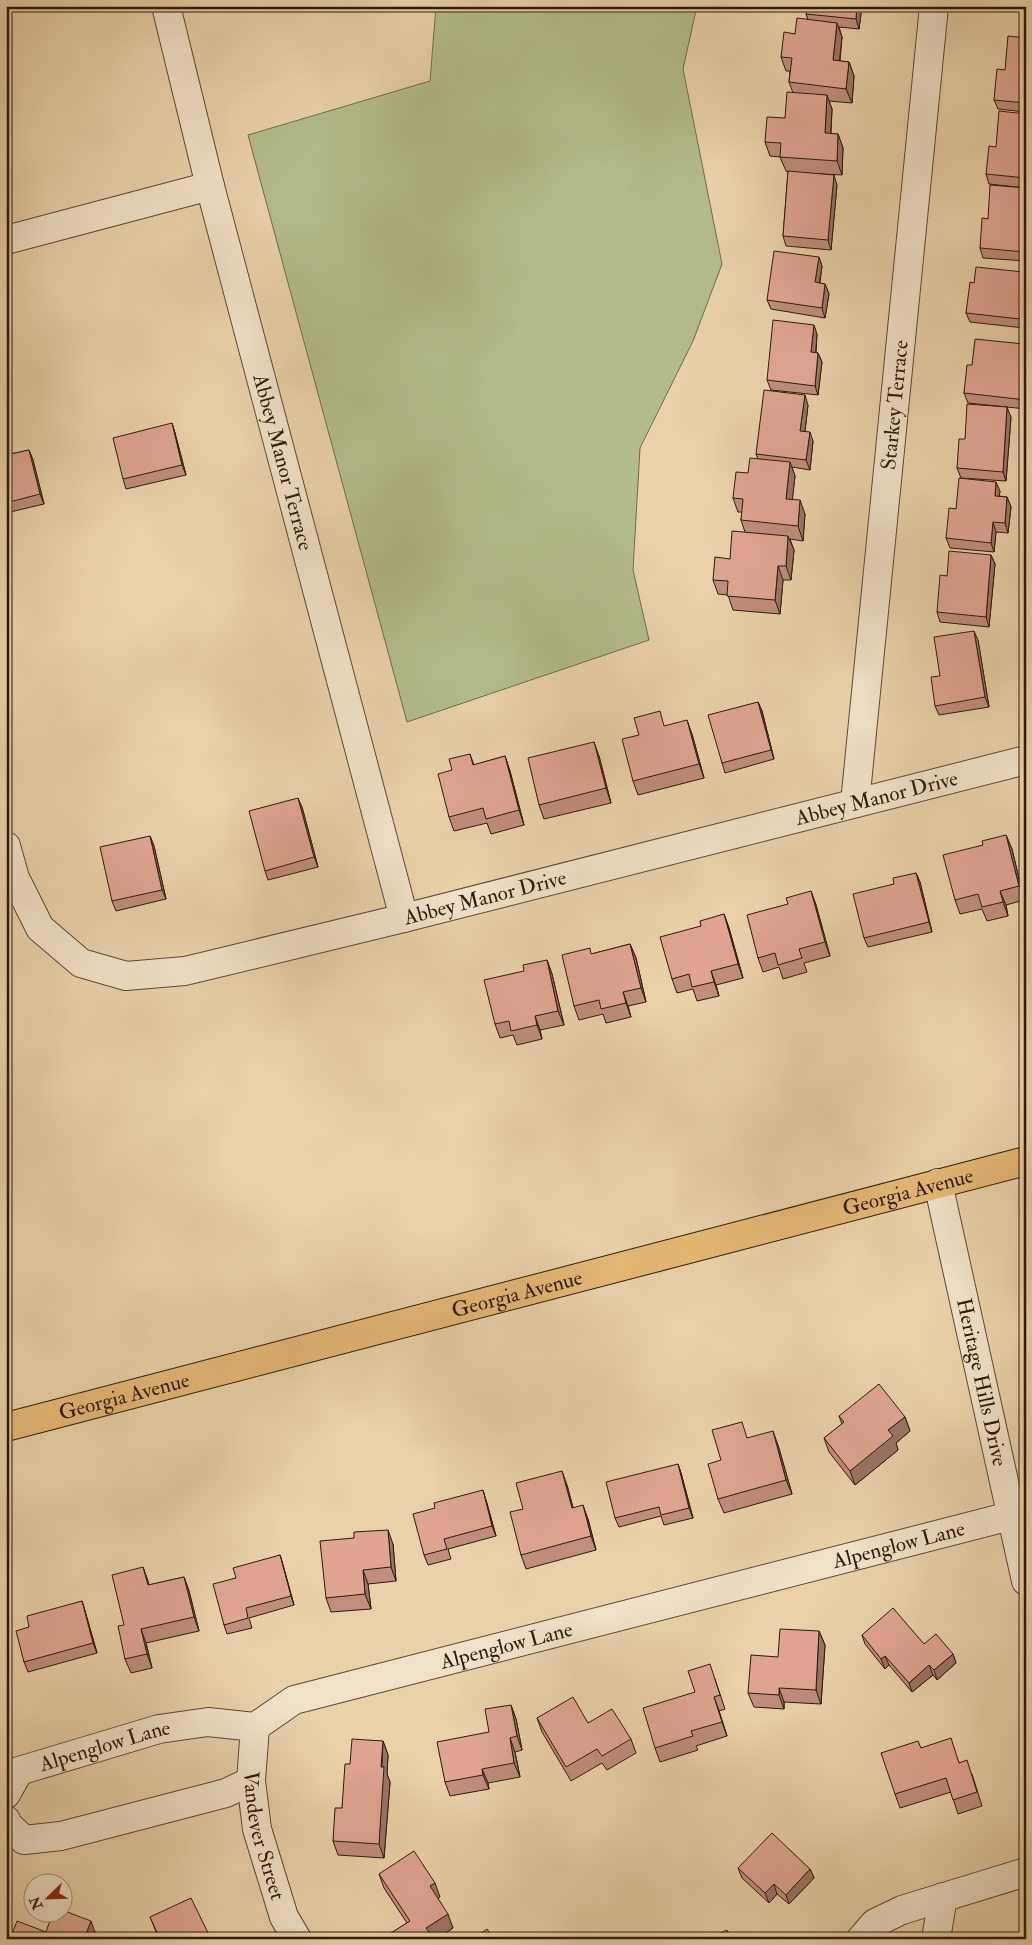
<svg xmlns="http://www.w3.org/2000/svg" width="1032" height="1945" font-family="'IM FELL Double Pica',serif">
<rect width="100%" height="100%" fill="#ead1aa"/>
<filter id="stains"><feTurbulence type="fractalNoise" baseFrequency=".004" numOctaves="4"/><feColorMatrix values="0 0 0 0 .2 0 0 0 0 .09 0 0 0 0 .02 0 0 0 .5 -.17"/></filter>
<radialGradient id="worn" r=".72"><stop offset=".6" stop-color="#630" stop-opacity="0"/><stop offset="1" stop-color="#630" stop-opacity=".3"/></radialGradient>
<path fill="#b3bc8b" stroke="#706b4c" d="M436,6H697L683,69L722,264L693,341L640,448L633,570L649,640L407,722L248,135L430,81Z"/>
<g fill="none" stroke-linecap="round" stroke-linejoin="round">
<g stroke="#5c4834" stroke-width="30">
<g id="minor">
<path id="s1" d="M166,6L210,186L404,918"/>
<path d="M6,240L210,186"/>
<path id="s2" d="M855,803L934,6"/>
<path id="s3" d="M6,846L15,878L40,928L81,963L126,976L185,971L404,918L1026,760"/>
<path id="s4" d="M938,1183L1026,1581"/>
<path id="s5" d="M255,1727L251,1781L257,1829L284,1917L297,1939"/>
<path id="s6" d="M6,1794L19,1771L159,1729L208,1722L255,1727L294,1700L1026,1512"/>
<path d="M6,1820L7,1824L24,1840L61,1836L226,1793L251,1781"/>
<path d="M861,1939L875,1923L902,1910L1026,1872"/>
<path d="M936,1939L943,1897"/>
</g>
</g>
<g stroke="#2c1a0c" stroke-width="30">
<g id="major">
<path id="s7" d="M6,1427L1026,1161"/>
</g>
</g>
<use href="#minor" stroke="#f1e1c8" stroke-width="28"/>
<use href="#major" stroke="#e5b875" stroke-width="28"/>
</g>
<g fill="#c08e7d" stroke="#2c1a0c">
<path d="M862,6L859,29L839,27L842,37L840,61L849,62L854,76L852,103L829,101L832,109L831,134H838L843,148L842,175L804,173L837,185L831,250L786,246L783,236L788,172L786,171L780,157L770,156L765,142L785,118L793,93L789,82L790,71H786L781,57L795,34L808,20L806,14Z"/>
<path d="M1026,38V112L998,109L994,100L1005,70Z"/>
<path d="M1026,114V188L989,184L986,174L996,147Z"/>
<path d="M1026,188V261L983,258L980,248L988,219Z"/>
<path d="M819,257L822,266L820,283L825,284L829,294L825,318L771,309L767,300Z"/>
<path d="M1024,277H1026V312L1024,328L970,322L966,313L974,283Z"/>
<path d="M817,334L816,352L818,353L822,362L818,395L771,390L767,380Z"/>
<path d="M1024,344L1026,349V409L968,403L964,393L972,365Z"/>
<path d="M808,405L805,431L813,441L810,470L792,467L795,476L792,499L805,514L803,541L790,539L794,550L791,580H783L780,614L733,610L728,595L718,594L713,580L730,559L745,532L741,520L742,512H738L733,498L758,459L756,454Z"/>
<path d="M1011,417L1006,481L961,478L957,468L965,439Z"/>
<path d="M172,423L175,433L186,475L126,489L123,479Z"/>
<path d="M29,450L33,460L44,504L6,513V455Z"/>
<path d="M1000,491L999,496L1007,497L1011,507L1008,533L996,532L994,552L950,548L946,538L956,509Z"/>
<path d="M991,555L995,564L989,627L940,622L937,612L947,576Z"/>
<path d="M978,640L989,707L939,715L935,706L940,676Z"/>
<path d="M758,702L762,711L774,759L725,773L722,763Z"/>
<path d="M665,726L692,734L704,778L638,795L633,781L639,735Z"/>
<path d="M470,754L474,765L505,756L510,771L524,825L491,834L487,823L454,831L449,817L452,770Z"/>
<path d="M599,756L611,803L544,819L539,805Z"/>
<path d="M302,807L318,867L268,880L265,871Z"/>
<path d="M1006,835L1012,849L1024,900L1006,905L1008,916L987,921L982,909L960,914L955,900L983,845Z"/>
<path d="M150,836L154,846L166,899L116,911L112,901Z"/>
<path d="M916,873L920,882L932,932L868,947L864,938L894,884Z"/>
<path d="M811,891L816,905L830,956L804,963L807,972L783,979L779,967L763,972L758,958L788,904Z"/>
<path d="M724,914L729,928L743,978L716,985L719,996L697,1001L693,989L677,993L672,979L701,926Z"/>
<path d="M630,944L636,958L646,1002L628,1006L631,1017L606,1023L603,1014L579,1020L574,1006L592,954Z"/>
<path d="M547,960L552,974L564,1025L540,1030L542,1039L517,1045L513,1035L500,1038L495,1024L524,971Z"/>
<path d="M839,1416L905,1417L910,1431L896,1443L898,1450L855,1485L829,1452L824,1438L842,1424Z"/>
<path d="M748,1438L778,1445L792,1494L724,1513L718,1499L721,1460Z"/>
<path d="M678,1464L681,1473L693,1518L664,1525L661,1516L619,1527L615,1518Z"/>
<path d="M567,1485L573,1508L588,1519L596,1550L526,1569L521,1555L523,1509Z"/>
<path d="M486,1500L496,1536L448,1549L451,1559L428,1565L424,1555Z"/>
<path d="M393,1544L396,1581L368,1584L371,1609L331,1612L326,1598Z"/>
<path d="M280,1555L283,1565L294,1605L249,1618L252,1628L227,1634L224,1625L236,1578Z"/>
<path d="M143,1567L149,1585L184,1577L189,1591L199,1631L146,1643L152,1668L131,1673L125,1659L124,1625Z"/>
<path d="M82,1601L85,1611L97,1653L28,1672L24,1662L29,1627Z"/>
<path d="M819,1631L825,1645L821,1704L784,1702V1709L754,1707L748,1693L778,1657Z"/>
<path d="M862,1635L924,1644L953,1654L956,1663L937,1680L933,1675L912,1692L889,1665L885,1669L865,1644Z"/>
<path d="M715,1679L725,1709L719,1711L727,1736L696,1746L698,1750L660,1762L655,1748Z"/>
<path d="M511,1705L516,1719L522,1750L515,1752L520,1777L488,1783L489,1789L450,1796L445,1782L489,1732Z"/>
<path d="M537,1718L588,1723L631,1739L636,1753L607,1770L602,1763L571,1781L542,1732Z"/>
<path d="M383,1741L388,1755L387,1774L390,1782L384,1858L338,1855L333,1841L342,1808L350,1764Z"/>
<path d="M921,1748L959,1762L972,1774L982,1806L958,1814L951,1792L900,1808L895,1794Z"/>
<path d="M738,1868L810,1869L814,1878L789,1904L777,1894L769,1903L742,1878Z"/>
<path d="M379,1874L440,1897L438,1899L453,1928L436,1939H393L391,1933L407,1923L384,1888Z"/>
<path d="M150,1917L211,1939H159Z"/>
</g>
<g fill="#9c7466" stroke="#2c1a0c">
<path d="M857,6H862L859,29L856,19Z"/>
<path d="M837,23L842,37L838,74L833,60Z"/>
<path d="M849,62L854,76L852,103L846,89Z"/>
<path d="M827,95L832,109L830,147L825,133Z"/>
<path d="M838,134L843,148L842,175L837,161Z"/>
<path d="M834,175L837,185L831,250L828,240Z"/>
<path d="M819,257L822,266L818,292L815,282Z"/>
<path d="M825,284L829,294L825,318L822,308Z"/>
<path d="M1023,297L1026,305L1024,328L1020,319Z"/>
<path d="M814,325L817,334L815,362L811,352Z"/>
<path d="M1024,344L1026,349V372L1022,369Z"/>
<path d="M818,353L822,362L818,395L815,386Z"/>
<path d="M805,395L808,405L804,440L800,431Z"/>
<path d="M1007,407L1011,417L1006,481L1003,472Z"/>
<path d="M172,423L175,433L186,475L182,465Z"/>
<path d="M810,432L813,441L810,470L806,460Z"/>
<path d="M29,450L33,460L44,504L40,494Z"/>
<path d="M790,462L795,476L791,513L786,499Z"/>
<path d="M996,482L1000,491L998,505L995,496Z"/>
<path d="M1007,497L1011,507L1008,533L1005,523Z"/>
<path d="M800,500L805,514L803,541L798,526Z"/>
<path d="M993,522L996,532L994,552L991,543Z"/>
<path d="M788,536L794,550L791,580L786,566Z"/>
<path d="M991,555L995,564L989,627L986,617Z"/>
<path d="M778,566L783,580L780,614L775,600Z"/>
<path d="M974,631L978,640L989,707L985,697Z"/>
<path d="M758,702L762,711L774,759L771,750Z"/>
<path d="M687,720L692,734L704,778L699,764Z"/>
<path d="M594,742L599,756L611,803L606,788Z"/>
<path d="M505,756L510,771L524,825L519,810Z"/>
<path d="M298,798L302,807L318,867L314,857Z"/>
<path d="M1006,835L1012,849L1024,900L1019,886Z"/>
<path d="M150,836L154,846L166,899L162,890Z"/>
<path d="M916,873L920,882L932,932L929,922Z"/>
<path d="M811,891L816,905L830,956L825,942Z"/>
<path d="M1000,891L1006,905L1008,916L1003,902Z"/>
<path d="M724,914L729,928L743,978L738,964Z"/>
<path d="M630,944L636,958L646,1002L641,988Z"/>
<path d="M547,960L552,974L564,1025L558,1011Z"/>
<path d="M711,971L716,985L719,996L714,982Z"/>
<path d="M623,992L628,1006L631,1017L626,1003Z"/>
<path d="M535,1016L540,1030L542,1039L537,1025Z"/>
<path d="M905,1417L910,1431L896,1443L898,1450L855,1485L850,1471L888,1430Z"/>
<path d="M773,1431L778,1445L792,1494L786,1480Z"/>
<path d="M678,1464L681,1473L693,1518L689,1508Z"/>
<path d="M562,1471L567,1485L577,1522L572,1508Z"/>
<path d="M483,1490L486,1500L496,1536L492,1526Z"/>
<path d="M583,1505L588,1519L596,1550L591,1536Z"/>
<path d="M388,1530L393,1544L396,1581L391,1567Z"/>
<path d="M280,1555L283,1565L294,1605L291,1596Z"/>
<path d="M143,1567L148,1581L153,1600L148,1585Z"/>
<path d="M363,1570L368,1584L371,1609L365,1594Z"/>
<path d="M184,1577L189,1591L199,1631L194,1617Z"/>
<path d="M82,1601L85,1611L97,1653L93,1643Z"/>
<path d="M141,1629L146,1643L152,1668L147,1654Z"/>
<path d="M819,1631L825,1645L821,1704L816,1690Z"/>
<path d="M953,1654L956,1663L937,1680L934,1670Z"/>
<path d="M885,1656L889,1665L885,1669L881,1659Z"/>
<path d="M929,1665L933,1675L912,1692L909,1683Z"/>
<path d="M779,1688L784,1702V1709L779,1695Z"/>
<path d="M714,1697L719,1711L727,1736L722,1722Z"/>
<path d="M511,1705L516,1719L522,1750L517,1736Z"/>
<path d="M510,1738L515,1752L520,1777L514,1763Z"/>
<path d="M383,1741L388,1755L387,1774L390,1782L384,1858L379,1844Z"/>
<path d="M482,1769L488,1783L489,1789L483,1775Z"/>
<path d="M810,1869L814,1878L789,1904L786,1895Z"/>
<path d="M435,1883L440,1897L435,1901L430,1886Z"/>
<path d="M774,1884L777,1894L769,1903L765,1893Z"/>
<path d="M448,1914L453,1928L436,1939H430L426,1928Z"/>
<path d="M91,1921L96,1935L95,1939H84Z"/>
</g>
<g fill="#dfa591" stroke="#2c1a0c">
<path d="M807,6H857L856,19L806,14Z"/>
<path d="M797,18L837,23L833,60L849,62L846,89L789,82L792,58L781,57L784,32L795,34Z"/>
<path d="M1008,36L1026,38V103L994,100L997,69L1005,70Z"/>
<path d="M787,92L827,95L825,133L838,134L837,161L780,157L781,143L765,142L767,117L785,118Z"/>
<path d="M999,111L1026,114V178L986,174L989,146L996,147Z"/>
<path d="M788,171L834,175L828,240L783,236Z"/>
<path d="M990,185L1026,188L1025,252L980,248L982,218L988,219Z"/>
<path d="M774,251L819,257L815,282L825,284L822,308L767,300Z"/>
<path d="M976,267L1023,272L1022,277H1026V297H1023L1020,319L966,313L970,282L974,283Z"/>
<path d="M773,320L814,325L811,352L818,353L815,386L767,380Z"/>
<path d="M975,339L1024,344L1022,369H1026V400L964,393L967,365H972Z"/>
<path d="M764,390L805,395L800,431L810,432L806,460L756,454Z"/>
<path d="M967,404L1007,407L1003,472L957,468L959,439H965Z"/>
<path d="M172,423L182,465L123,479L113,438Z"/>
<path d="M29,450L40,494L6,503V455Z"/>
<path d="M750,458L790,462L786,499L800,500L798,526L741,520L743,499L733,498L736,472L748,473Z"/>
<path d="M959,478L996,482L995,496L1007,497L1005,523L993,522L991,543L946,538L949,508L956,509Z"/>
<path d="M732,531L788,536L786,566H778L775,600L727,596L728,581L713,580L715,557L730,559Z"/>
<path d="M949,551L991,555L986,617L937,612L940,575L947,576Z"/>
<path d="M974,631L985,697L935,706L931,677L940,676L934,637Z"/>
<path d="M758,702L771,750L722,763L708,715Z"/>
<path d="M660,711L664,726L687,720L699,764L633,781L622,739L639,735L634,718Z"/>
<path d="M594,742L606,788L539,805L528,758Z"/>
<path d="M470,754L473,765L505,756L519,810L486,819L483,808L449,817L438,774L452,770L449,759Z"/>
<path d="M298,798L314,857L265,871L249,811Z"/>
<path d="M1006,835L1019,886L1000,891L1003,902L982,907L978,894L955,900L943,855L983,845L982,841Z"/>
<path d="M150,836L162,890L112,901L100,847Z"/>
<path d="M916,873L929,922L864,938L853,894L894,884L893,878Z"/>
<path d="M811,891L825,942L799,949L802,958L778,965L775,953L758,958L747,915L788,904L786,898Z"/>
<path d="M724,914L738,964L711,971L714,982L692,987L689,974L672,979L660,937L701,926L700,921Z"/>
<path d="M630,944L641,988L623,992L626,1003L601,1009L599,1000L574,1006L562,955L590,948L591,954Z"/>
<path d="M547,960L558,1011L535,1016L537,1025L511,1031L509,1021L495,1024L484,980L524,971L523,965Z"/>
<path d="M879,1384L905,1417L888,1430L893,1436L850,1471L824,1438L844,1422L839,1416Z"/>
<path d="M742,1422L747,1438L773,1431L786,1480L718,1499L708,1464L721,1460L712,1430Z"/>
<path d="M678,1464L689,1508L661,1515L659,1507L615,1518L606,1482Z"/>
<path d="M562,1471L572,1508L583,1505L591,1536L521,1555L510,1512L523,1509L516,1483Z"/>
<path d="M483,1490L492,1526L444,1539L447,1549L424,1555L413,1514L435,1508L434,1503Z"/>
<path d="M388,1530L391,1567L363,1570L365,1594L326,1598L320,1541L354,1538V1532Z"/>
<path d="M280,1555L291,1596L246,1608L248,1618L224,1625L213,1584L236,1578L233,1568Z"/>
<path d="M143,1567L148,1585L184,1577L194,1617L141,1629L147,1654L125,1659L118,1626L124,1625L112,1575Z"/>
<path d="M82,1601L93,1643L24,1662L16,1631L29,1627L27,1616Z"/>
<path d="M893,1608L924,1644L936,1634L953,1654L934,1670L929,1665L909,1683L885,1656L881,1659L862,1635Z"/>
<path d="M780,1629L819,1631L816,1690L779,1688V1695L748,1693L751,1655L778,1657Z"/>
<path d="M710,1664L720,1695L714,1697L722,1722L691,1731L693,1736L655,1748L643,1708L695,1692L688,1671Z"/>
<path d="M573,1697L588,1723L612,1709L631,1739L602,1756L597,1749L566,1767L537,1718Z"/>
<path d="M511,1705L517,1736L510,1738L514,1763L482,1769L483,1775L445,1782L437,1742L489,1732L485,1709Z"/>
<path d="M951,1738L959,1763L967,1760L977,1792L953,1800L946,1778L895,1794L881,1753L918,1741L921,1748Z"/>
<path d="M352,1739L383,1741L381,1767H384L379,1844L333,1841L335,1808H342L345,1764H350Z"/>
<path d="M772,1833L810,1869L786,1895L774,1884L765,1893L738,1868Z"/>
<path d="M414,1851L435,1883L430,1886L448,1914L426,1928L432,1937L430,1939H395L391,1933L410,1921L379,1874Z"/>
<path d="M191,1898L211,1939H160L150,1917Z"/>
<path d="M62,1910L91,1921L84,1939H10L17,1921L46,1932L53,1912H62Z"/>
<path d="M487,1929L493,1939H473Z"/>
<path d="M727,1930L731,1939H707Z"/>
</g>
<g text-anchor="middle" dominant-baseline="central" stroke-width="4.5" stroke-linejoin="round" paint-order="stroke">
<g font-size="21" fill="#2c1a0c" stroke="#f1e1c8">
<text stroke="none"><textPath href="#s2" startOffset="400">Starkey Terrace</textPath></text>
<text stroke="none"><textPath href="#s1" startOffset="471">Abbey Manor Terrace</textPath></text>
<text stroke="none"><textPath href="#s3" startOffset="962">Abbey Manor Drive</textPath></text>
<text stroke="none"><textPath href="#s3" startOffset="558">Abbey Manor Drive</textPath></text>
<text stroke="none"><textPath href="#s7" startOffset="932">Georgia Avenue</textPath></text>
<text stroke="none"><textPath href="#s7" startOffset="528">Georgia Avenue</textPath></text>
<text stroke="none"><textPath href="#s4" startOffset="204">Heritage Hills Drive</textPath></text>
<text stroke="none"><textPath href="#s7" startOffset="122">Georgia Avenue</textPath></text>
<text stroke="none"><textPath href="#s6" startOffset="941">Alpenglow Lane</textPath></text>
<text stroke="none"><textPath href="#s6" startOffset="536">Alpenglow Lane</textPath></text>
<text stroke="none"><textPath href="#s6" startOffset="116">Alpenglow Lane</textPath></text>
<text stroke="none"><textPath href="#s5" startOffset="110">Vandever Street</textPath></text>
</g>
</g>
<rect width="1032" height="1945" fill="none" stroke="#ead1aa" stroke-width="25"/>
<rect x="8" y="8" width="1017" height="1930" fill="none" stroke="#2c1a0c" stroke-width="2.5"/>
<rect x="12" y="12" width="1007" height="1920" fill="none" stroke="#2c1a0c"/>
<g transform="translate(48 1898) rotate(247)"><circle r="24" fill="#f1e1c8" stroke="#a2917d"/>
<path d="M0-4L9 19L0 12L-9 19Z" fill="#8f2418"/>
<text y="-8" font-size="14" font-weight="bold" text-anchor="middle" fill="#2c1a0c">N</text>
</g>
<rect width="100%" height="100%" filter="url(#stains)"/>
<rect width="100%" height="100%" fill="url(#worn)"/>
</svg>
